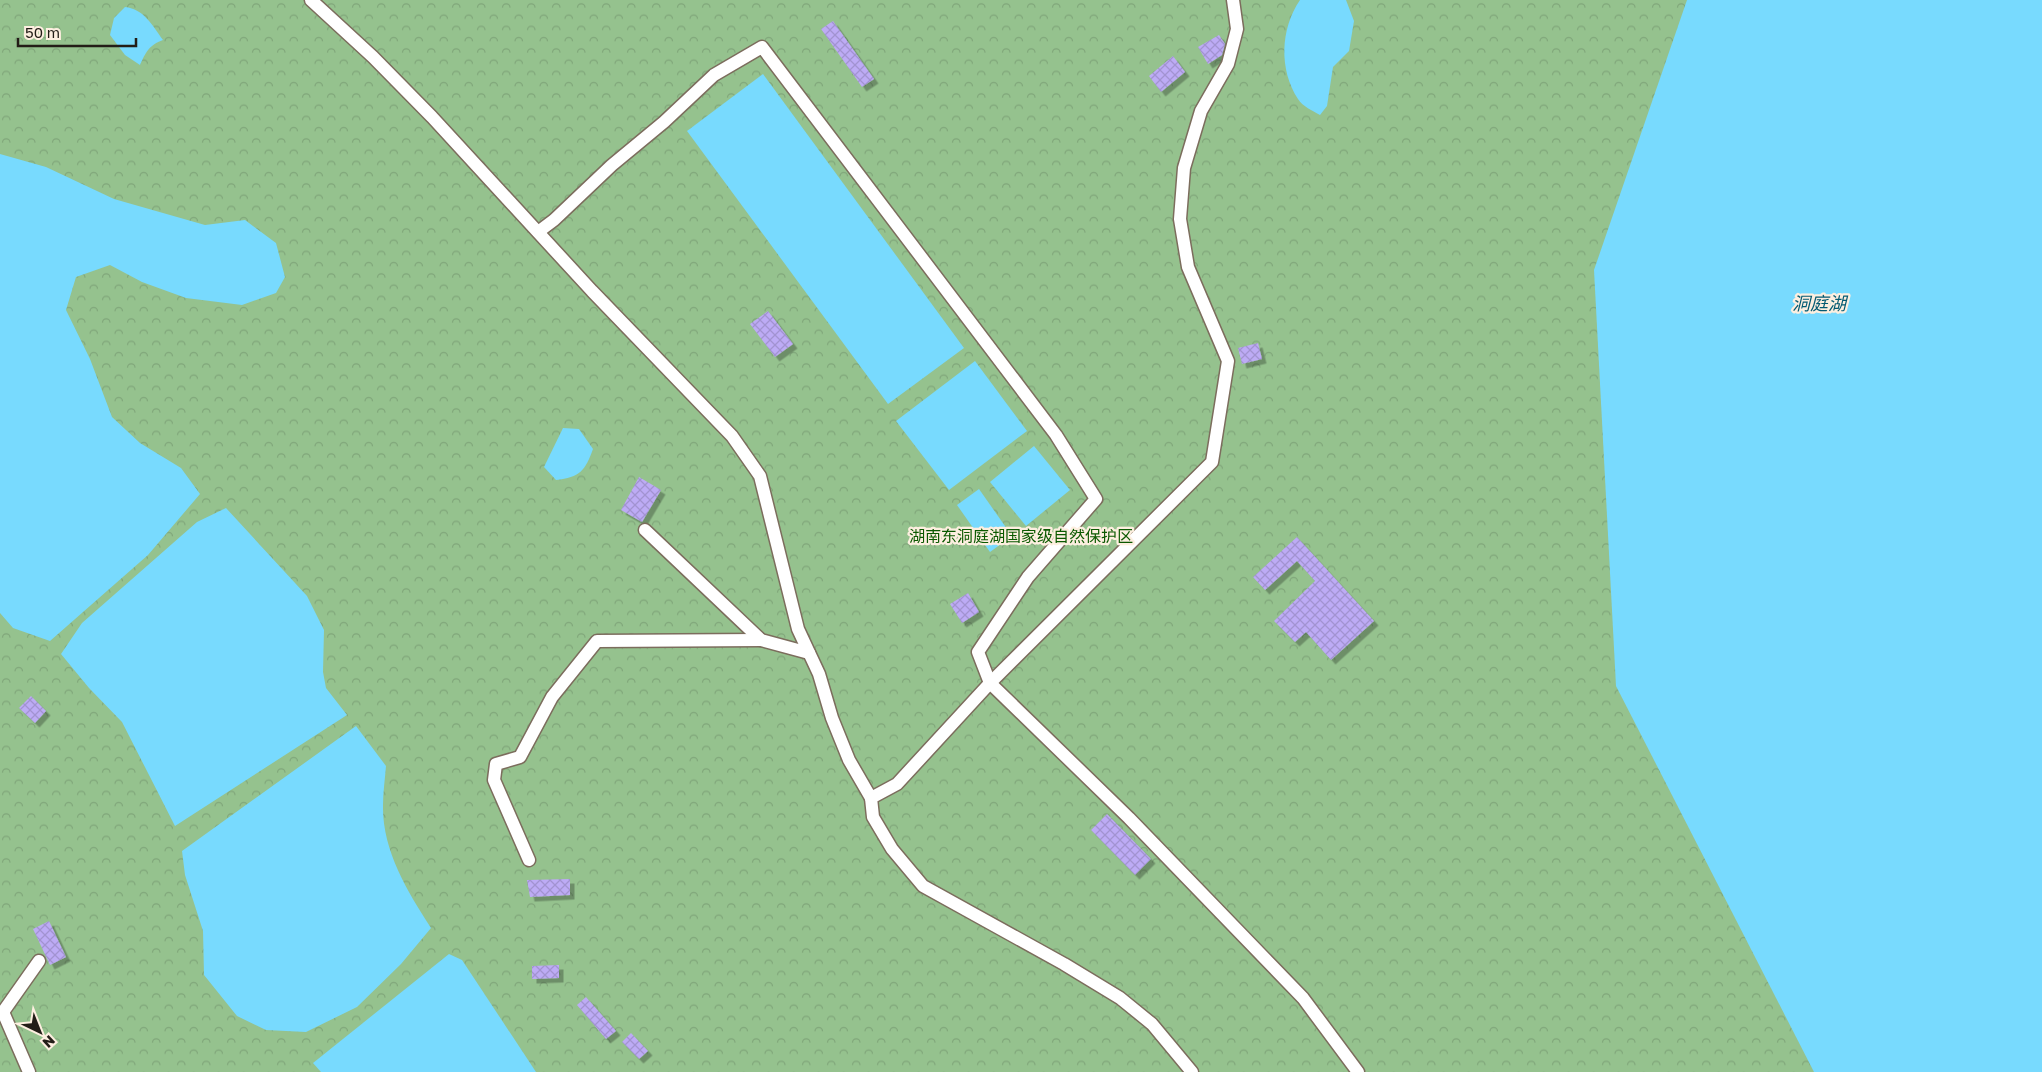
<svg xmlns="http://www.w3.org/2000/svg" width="2042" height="1072" font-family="'Golos Text','Noto Sans SC',sans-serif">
<defs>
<pattern id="forest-crowns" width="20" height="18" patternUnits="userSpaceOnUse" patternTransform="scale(1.25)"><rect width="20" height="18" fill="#95c28e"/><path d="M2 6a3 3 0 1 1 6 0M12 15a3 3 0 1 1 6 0" fill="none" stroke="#80a67a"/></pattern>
<pattern id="building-cross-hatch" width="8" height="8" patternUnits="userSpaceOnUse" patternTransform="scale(1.25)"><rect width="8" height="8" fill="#bdabf5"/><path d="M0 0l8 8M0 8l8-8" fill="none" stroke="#a293d1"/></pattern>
<filter id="shadow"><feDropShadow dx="4.5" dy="4.5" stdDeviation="0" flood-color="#0004"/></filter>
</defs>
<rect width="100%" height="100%" fill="#f2e1cf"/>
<rect fill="url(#forest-crowns)" x="0" y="0" width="2042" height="1072"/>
<g fill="#78dafe">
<path d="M1300,0H1346L1354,21L1349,51L1333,67L1327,106L1320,115C1313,111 1302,106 1298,99C1279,70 1280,29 1300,0Z"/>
<path d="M1687,0H2042V1072H1814L1616,686L1594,270Z"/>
<path d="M125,7C144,9 152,25 163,40C149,45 146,52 140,65L125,55L110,35L114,18Z"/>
<path d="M763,74L964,348L888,404L687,131Z"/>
<path d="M0,154L46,167L114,199L205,225L245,220L276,243L285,277L276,293L242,305L186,298L142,282L110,265L76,277L66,310L90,359L112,417L140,443L181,468L200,494L148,555L50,641L13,628L0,613Z"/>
<path d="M975,361L1027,431L949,490L896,421Z"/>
<path d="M563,428L579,429L593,449C585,471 580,477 556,480L544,467Z"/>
<path d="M1034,446L1070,490L1026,526L990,482Z"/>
<path d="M979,489L1012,536L990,552L957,505Z"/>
<path d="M226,508L307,596L324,630L323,672L326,688L347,715L175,826L122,722L89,688L61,654L82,623L197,522Z"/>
<path d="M356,726L386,766C385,779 383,792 383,805C382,850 407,891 431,928L401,964L357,1007L306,1032L266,1030L237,1016L204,975L203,931L185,875L182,851Z"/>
<path d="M449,954L462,960L536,1072H321L313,1063Z"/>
</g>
<g fill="url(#building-cross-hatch)" filter="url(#shadow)">
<path d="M833,21L874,79L862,87L821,29Z"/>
<path d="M1219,35L1225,44L1222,55L1208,64L1198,47Z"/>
<path d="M1173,56L1185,72L1161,92L1149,76Z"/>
<path d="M768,311L793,344L775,357L750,324Z"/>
<path d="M1258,343L1262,359L1242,364L1238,348Z"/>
<path d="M639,477L661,490L642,522L621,510Z"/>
<path d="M1297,537L1374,621L1331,660L1306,632L1295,642L1274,621L1315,581L1297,561L1265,590L1253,577Z"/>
<path d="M968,593L979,612L962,623L950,604Z"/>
<path d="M31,696L46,711L35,723L19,708Z"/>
<path d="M1107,814L1151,859L1135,875L1091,830Z"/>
<path d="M570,879V895L530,897L527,880Z"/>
<path d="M49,921L66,957L50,965L33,929Z"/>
<path d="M559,965V978L532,979V966Z"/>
<path d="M586,997L616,1031L606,1039L577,1005Z"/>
<path d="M631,1033L648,1051L639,1059L622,1042Z"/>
</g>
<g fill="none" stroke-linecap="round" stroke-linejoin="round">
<g stroke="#7c6d5d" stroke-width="15">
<g id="minor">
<path d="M311,0L373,57L432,117L592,291L732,436L760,476L798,629L819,674L832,718L849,760L871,798"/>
<path d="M538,232L554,220L612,165L664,122L714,75L762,47L1056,435L1096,499L1028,577L978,652L990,683L1129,818L1303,998L1358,1072"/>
<path d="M645,530L761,640L809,653"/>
<path d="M529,860L494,780L496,764L520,757L552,697L597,641L761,640"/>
<path d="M29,1072L3,1012L39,961"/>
<path d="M1192,1072L1152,1024L1120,998L1064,964L923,886L892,849L873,817L871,798L897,784L990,683L1212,462L1228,361L1188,267L1180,219L1184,168L1201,111L1228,64L1237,29L1233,0"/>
</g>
</g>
<use href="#minor" stroke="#fff" stroke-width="12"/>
</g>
<g text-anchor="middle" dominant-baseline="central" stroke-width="4.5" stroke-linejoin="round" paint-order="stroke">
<g font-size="16" fill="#0b5900" stroke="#fdefe0">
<text x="1021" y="536">湖南东洞庭湖国家级自然保护区</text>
</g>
<g font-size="18" font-style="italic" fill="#035a72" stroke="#fdefe0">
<text x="1819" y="303">洞庭湖</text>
</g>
</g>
<g transform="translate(40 1032) rotate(137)" stroke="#fdefe0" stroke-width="4" paint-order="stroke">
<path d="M0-4L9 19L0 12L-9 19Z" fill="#231d17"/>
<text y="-8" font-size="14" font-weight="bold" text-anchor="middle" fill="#231d17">N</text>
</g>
<path d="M18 38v8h118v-8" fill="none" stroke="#231d17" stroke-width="2.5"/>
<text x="25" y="38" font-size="15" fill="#231d17" stroke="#fdefe0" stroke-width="4" paint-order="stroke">50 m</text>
</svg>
